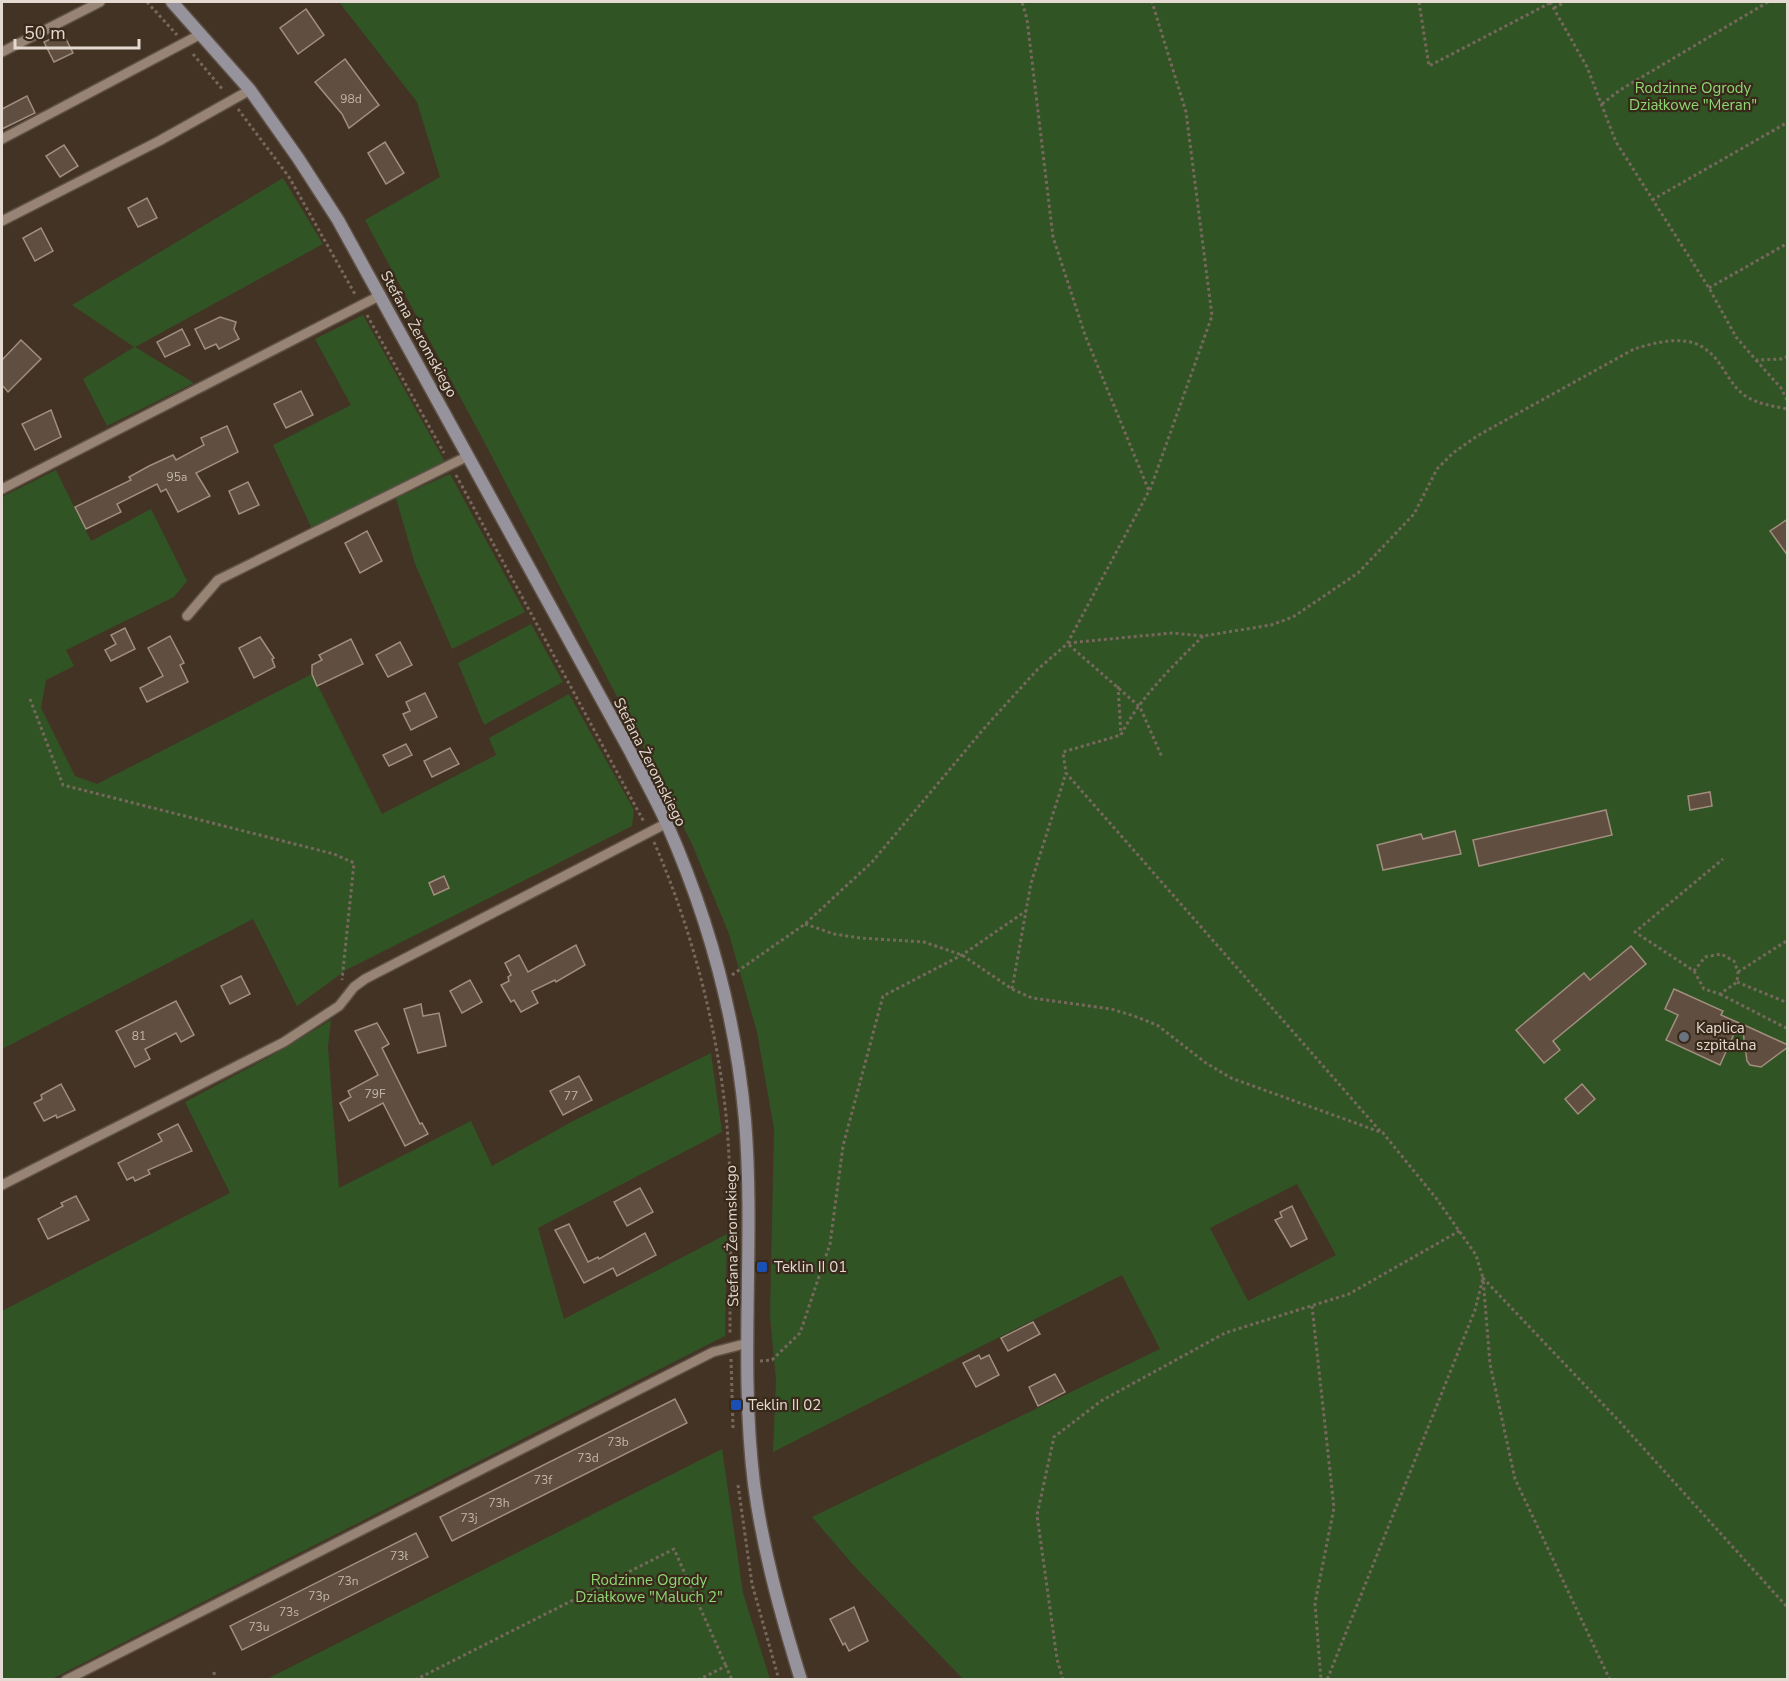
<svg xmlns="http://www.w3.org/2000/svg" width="1789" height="1681" font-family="'Nunito Sans',sans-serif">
<rect width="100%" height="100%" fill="#433325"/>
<g fill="#315424" fill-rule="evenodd">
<path d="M339,2H1787V1679H963L856,1568L812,1517L1160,1349L1122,1275L773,1452L776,1380L770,1316L774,1129L757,1032L729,934L692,844L651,762L487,447L365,220L440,177L417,102ZM1297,1184L1336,1255L1248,1301L1210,1228Z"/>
<path d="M283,178L323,244L135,347L194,383L107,426L83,379L134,347L72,305Z"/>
<path d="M363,315L445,462L312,529L273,445L351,405L315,339Z"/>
<path d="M56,470L91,541L151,509L187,581L174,597L66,650L74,666L46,680L41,708L75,776L97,784L312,674L382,814L496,755L489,738L569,694L634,810L632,826L346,970L297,1006L253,919L2,1049V497Z"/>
<path d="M450,474L525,612L452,649L415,564L396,498Z"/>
<path d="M531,624L563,682L484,725L458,663Z"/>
<path d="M331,1020L328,1047L339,1188L471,1121L492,1166L575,1120L711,1053L722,1132L538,1228L564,1319L727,1234L725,1336L52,1679H2V1311L230,1193L185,1102L271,1056Z"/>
<path d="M722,1449L743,1593L770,1679H267Z"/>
</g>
<g fill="#604f41" stroke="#a18e7e" stroke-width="1.5">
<path d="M306,9L324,35L298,54L280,28Z"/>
<path d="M63,33L73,53L54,62L44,42Z"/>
<path d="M345,59L379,105L349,128L342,114L315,82Z"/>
<path d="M27,96L35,113L2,129V109Z"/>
<path d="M385,142L404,173L386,184L368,153Z"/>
<path d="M64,145L78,166L60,177L46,156Z"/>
<path d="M147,198L157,218L138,227L128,208Z"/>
<path d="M41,228L53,251L35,261L23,238Z"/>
<path d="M220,317L236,322L234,329L239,339L219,349L216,344L205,349L195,329Z"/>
<path d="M182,329L190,345L165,357L157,342Z"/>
<path d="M21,340L41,359L8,392L2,385V360Z"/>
<path d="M301,391L313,415L286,428L274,404Z"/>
<path d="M51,410L61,437L35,450L22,424Z"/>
<path d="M227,426L238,452L196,473L210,496L178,512L166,489L161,492L157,484L117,504L121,512L86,529L75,507L131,480L129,477L149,466L173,455L176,460L204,445L201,438Z"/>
<path d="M248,482L259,505L239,514L229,491Z"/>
<path d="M1788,519V556L1770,531Z"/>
<path d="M367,531L382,561L360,573L345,543Z"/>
<path d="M125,628L135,649L111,661L105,650L116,644L111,635Z"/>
<path d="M170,636L184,663L180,665L188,682L147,702L140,688L163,676L148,648Z"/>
<path d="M260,637L274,658L272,659L275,667L254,678L239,648Z"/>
<path d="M351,639L363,664L317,686L312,674V665L322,660L319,655Z"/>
<path d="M400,642L412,665L388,677L376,655Z"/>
<path d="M425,693L437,717L411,730L403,714L410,711L406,702Z"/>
<path d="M406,744L412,755L389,766L383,755Z"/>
<path d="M450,748L459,764L432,777L424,761Z"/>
<path d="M1710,792L1712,806L1690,810L1688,796Z"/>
<path d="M1606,810L1612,835L1479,866L1473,840Z"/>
<path d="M1455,831L1461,854L1383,870L1377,845L1421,834L1423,839Z"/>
<path d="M444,876L449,888L434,895L429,883Z"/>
<path d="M576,945L585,965L556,982L555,980L532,991L538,1003L521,1012L514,1000L511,1002L501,985L509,981L508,977L511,975L505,963L519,955L528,972Z"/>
<path d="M1631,946L1646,964L1553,1041L1560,1050L1544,1063L1516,1030L1584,973L1590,980Z"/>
<path d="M241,976L250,994L230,1004L221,986Z"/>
<path d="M470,980L482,1002L462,1013L450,991Z"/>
<path d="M1674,989L1723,1011L1721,1015L1739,1023L1720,1065L1666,1040L1678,1015L1665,1009Z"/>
<path d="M176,1001L194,1035L181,1042L176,1033L145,1049L150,1059L135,1067L116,1031Z"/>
<path d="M421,1004L423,1016L439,1013L446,1046L418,1053L404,1009Z"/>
<path d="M377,1023L389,1044L382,1048L420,1124L422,1123L428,1134L405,1146L383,1103L349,1121L340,1103L351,1097L348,1091L378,1075L355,1031Z"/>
<path d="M1742,1024L1788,1045V1047L1761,1067L1750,1065L1747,1061Z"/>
<path d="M579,1076L592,1100L563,1115L550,1091Z"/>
<path d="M61,1084L75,1110L57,1118L56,1115L44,1121L34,1103L42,1099L41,1095Z"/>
<path d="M1582,1084L1595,1099L1578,1114L1565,1099Z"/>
<path d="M178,1124L192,1151L148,1170L150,1174L135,1181L133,1177L127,1180L118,1163L162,1141L158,1134Z"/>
<path d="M640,1188L653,1212L627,1226L614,1202Z"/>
<path d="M76,1196L89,1220L48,1239L38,1219L63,1206L61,1203Z"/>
<path d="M1292,1206L1307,1239L1291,1247L1275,1220L1282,1217L1280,1212Z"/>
<path d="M569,1224L588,1262L598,1257L599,1259L645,1233L656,1255L617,1276L613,1268L584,1283L555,1230Z"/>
<path d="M1033,1322L1040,1334L1008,1351L1001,1338Z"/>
<path d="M979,1355L981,1359L989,1355L999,1375L976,1387L963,1363Z"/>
<path d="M1055,1374L1065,1392L1038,1406L1029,1387Z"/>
<path d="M675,1399L687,1423L452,1541L440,1517Z"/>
<path d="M416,1533L428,1557L242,1650L230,1626Z"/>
<path d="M854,1607L868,1641L849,1651L845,1643L843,1645L830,1619Z"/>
</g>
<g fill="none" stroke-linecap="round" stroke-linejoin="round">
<g stroke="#5d5044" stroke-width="12">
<g id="service">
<path d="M2,52L100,2"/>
<path d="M2,139L201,34"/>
<path d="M2,221L159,141L250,90"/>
<path d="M2,489L381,295"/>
<path d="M187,616L218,580L468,456"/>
<path d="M2,1185L284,1042L339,1006L354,987L365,979L667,823"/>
<path d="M66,1680L713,1352L748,1343"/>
</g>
</g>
<g stroke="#5d5044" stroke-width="15">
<path id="secondary" d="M172,2L250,90L298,158L338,220L630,751C642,775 656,799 667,824C708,917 736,1019 745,1120C755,1241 739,1363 754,1484C763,1551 781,1615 801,1680"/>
</g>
<g stroke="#76685c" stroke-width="3" stroke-dasharray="3 3" stroke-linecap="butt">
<path d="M147,2L177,35"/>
<path d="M1419,2L1429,66L1550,3"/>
<path d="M1550,2L1587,67L1616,142L1709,288L1736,337L1756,360L1781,359L1788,356"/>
<path d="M1554,8L1565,2"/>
<path d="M193,54L223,90"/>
<path d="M1602,104L1620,90L1768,2"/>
<path d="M238,109L289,177L356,296"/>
<path d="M1652,200L1788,122"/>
<path d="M1709,288L1788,243"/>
<path d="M367,315L444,453"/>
<path d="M1756,360L1781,388L1788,402"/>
<path d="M456,475L644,822"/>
<path d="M1150,490L1212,316L1186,112L1152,2"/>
<path d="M1203,636C1173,666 1140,697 1121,735L1063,752L1066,773L1381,1132"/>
<path d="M1068,643L1172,633L1203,636L1271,625L1293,617L1358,573L1414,514L1437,469L1453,453L1477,436L1634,349C1657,342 1689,333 1709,352C1723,363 1729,384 1744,395C1757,404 1772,406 1788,409"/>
<path d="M1069,645L1140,707L1162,757"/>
<path d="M1118,686L1121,735"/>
<path d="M30,699L63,785L334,854L354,863L342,980"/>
<path d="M654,842C691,927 716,1022 726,1115C733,1188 730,1262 730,1335"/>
<path d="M805,924L834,934L860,938L924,942L962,955L1012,989L1032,998L1111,1009L1134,1016L1157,1025L1206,1063L1231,1078L1383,1133L1436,1198L1476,1255L1483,1278L1475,1310L1327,1680"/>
<path d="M1694,971L1704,989L1720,994L1737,982L1738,972L1734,961L1721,954L1705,957L1694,971L1635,932L1723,859"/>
<path d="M1738,972L1788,940"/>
<path d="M732,975L805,924L872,862L987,725L1038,669L1067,644L1149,491L1085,335L1053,237L1027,19L1022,2"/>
<path d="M1737,982L1788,1003"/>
<path d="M1012,989L1031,883L1066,773"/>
<path d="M1720,994L1788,1029"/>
<path d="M1312,1306L1334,1508L1315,1603L1321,1680"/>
<path d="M731,1359L733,1428"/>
<path d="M760,1361L772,1360L800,1333L830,1244L843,1146L883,996L962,955L1026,911"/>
<path d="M738,1485L752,1584L779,1680"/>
<path d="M214,1672L215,1680"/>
<path d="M415,1680L674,1549L726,1666"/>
<path d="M698,1680L726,1666L732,1680"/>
<path d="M1063,1680L1057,1659L1037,1515L1054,1437L1101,1401L1225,1333L1349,1294L1461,1230"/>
<path d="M1610,1680L1515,1479L1490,1364L1483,1278L1618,1420L1788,1608"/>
</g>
<use href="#service" stroke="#978475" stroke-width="9"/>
<use href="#secondary" stroke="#97939d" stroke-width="12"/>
</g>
<circle fill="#6b7280" stroke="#38291b" stroke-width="2" cx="1684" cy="1037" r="6"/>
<g fill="#1a4fb4" stroke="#38291b" stroke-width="2">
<rect x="756" y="1261" width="12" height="12" rx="3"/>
<rect x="730" y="1399" width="12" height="12" rx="3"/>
</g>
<g text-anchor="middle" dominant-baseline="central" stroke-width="4.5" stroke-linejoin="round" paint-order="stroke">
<g font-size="12" fill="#c3b7ad">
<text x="351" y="99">98d</text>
<text x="177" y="477">95a</text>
<text x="139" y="1036">81</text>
<text x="375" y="1094">79F</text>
<text x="571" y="1096">77</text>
<text x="618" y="1442">73b</text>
<text x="588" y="1458">73d</text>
<text x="543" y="1480">73f</text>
<text x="499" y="1503">73h</text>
<text x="469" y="1518">73j</text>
<text x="399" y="1556">73ł</text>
<text x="348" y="1581">73n</text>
<text x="319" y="1596">73p</text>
<text x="289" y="1612">73s</text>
<text x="259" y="1627">73u</text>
</g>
<g font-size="15" fill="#8ed874" stroke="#38291b">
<text x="1693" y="88">Rodzinne Ogrody<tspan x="1693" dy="17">Działkowe "Meran"</tspan></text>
<text x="649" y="1580">Rodzinne Ogrody<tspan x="649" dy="17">Działkowe "Maluch 2"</tspan></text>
</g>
<g font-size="15" fill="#e4dad1" stroke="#38291b">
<text transform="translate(419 334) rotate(61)">Stefana Żeromskiego</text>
<text transform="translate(650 762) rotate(63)">Stefana Żeromskiego</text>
<text transform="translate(732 1236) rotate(-91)">Stefana Żeromskiego</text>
</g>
<g font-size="15" fill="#e4dad1" stroke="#38291b" text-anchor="start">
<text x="1696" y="1028">Kaplica<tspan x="1696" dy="17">szpitalna</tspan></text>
<text x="774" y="1267">Teklin II 01</text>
<text x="748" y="1405">Teklin II 02</text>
</g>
</g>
<rect width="1789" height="1681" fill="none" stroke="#e4dad1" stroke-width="6"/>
<path d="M15 39v9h124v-9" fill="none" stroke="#e4dad1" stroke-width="3"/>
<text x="24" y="39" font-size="18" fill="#e4dad1" stroke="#38291b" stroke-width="4.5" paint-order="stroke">50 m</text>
</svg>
